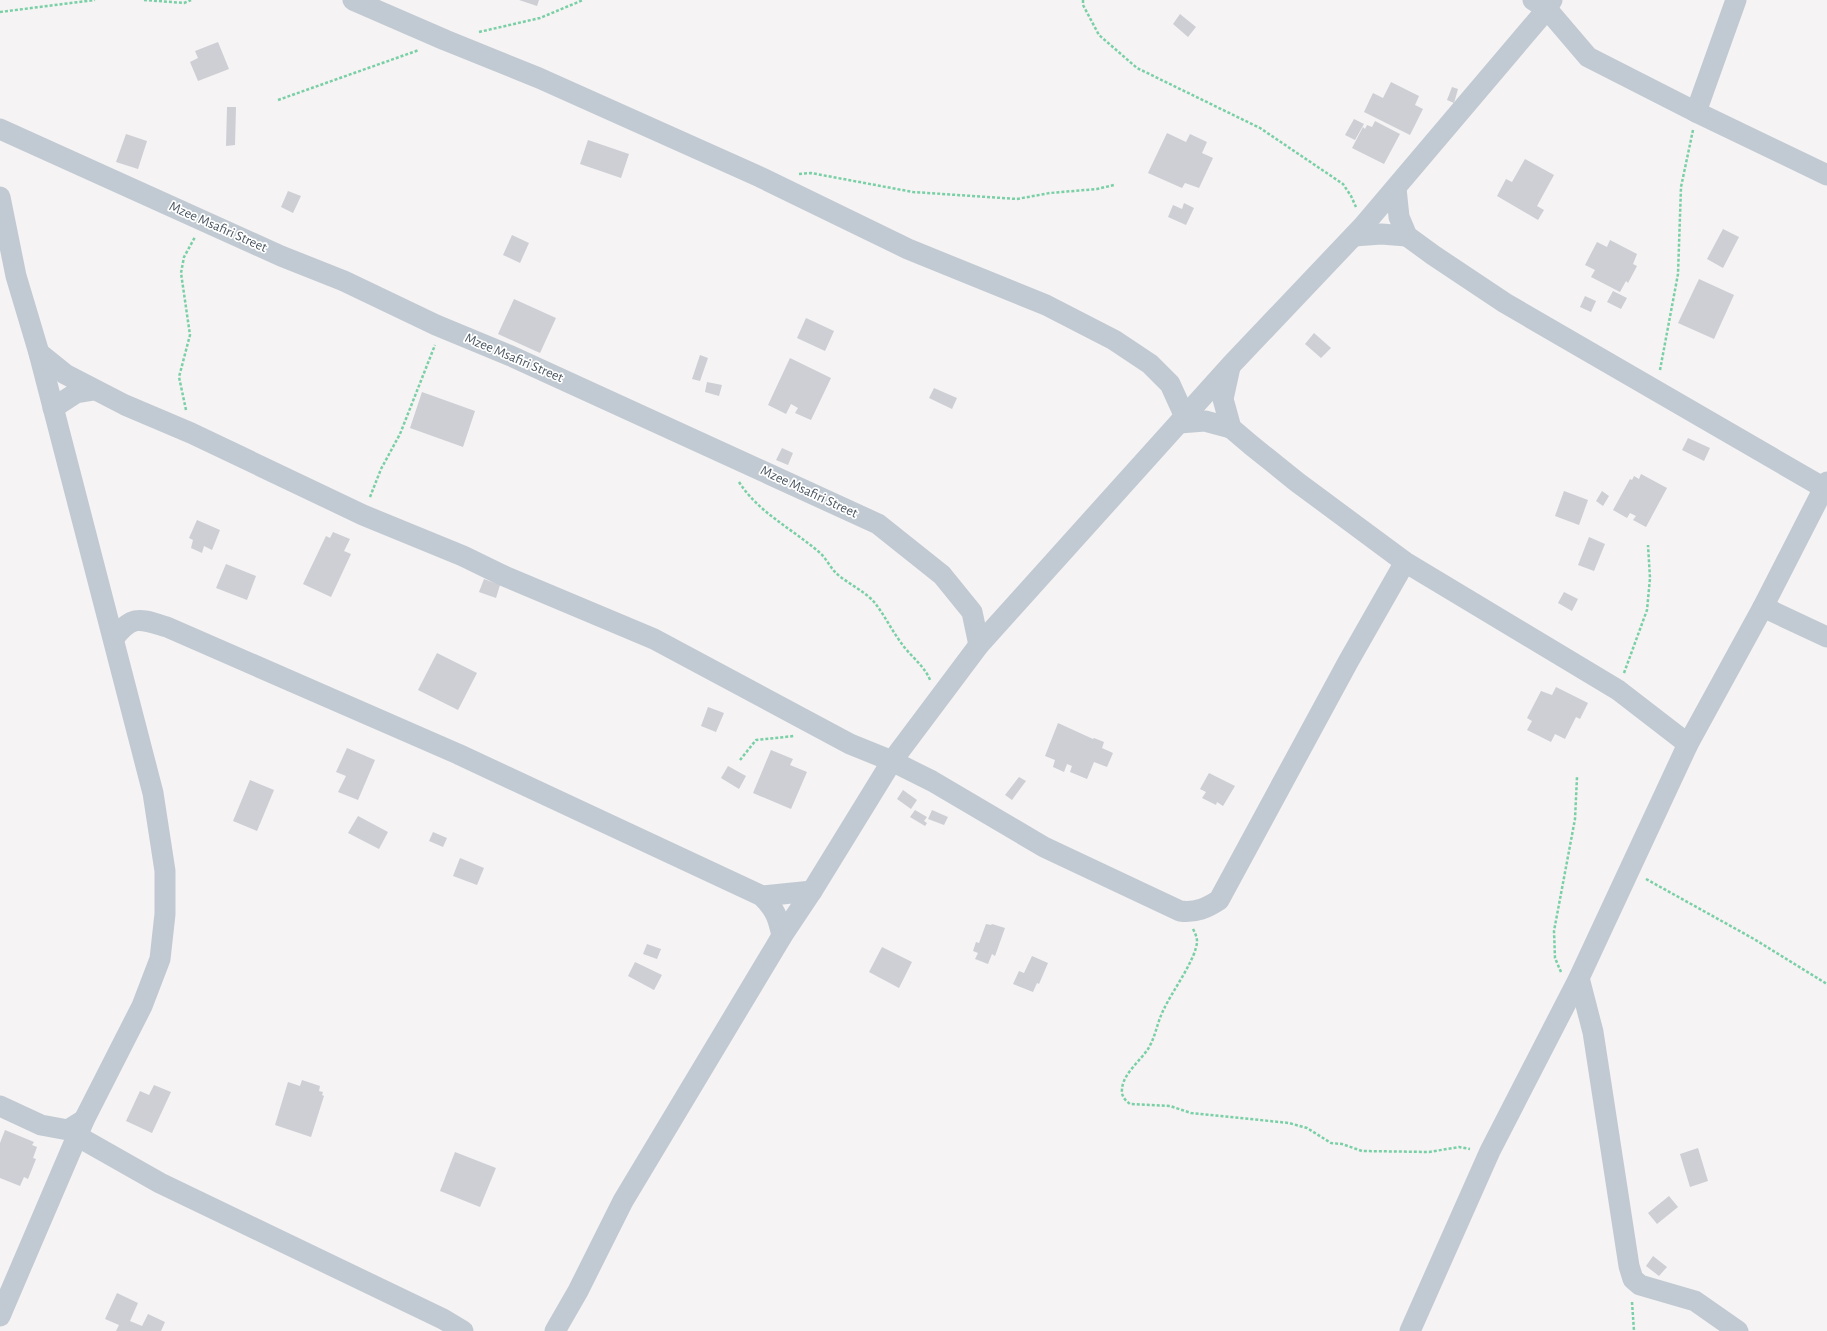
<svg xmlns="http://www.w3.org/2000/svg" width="1827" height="1331" font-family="'Alegreya Sans',sans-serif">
<rect width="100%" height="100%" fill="#f5f3f3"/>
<g fill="#cdcfd5">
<path d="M519,0H539L537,6Z"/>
<path d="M1180,14L1196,27L1188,37L1173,24Z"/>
<path d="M218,42L229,69L198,81L190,62L198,58L195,51Z"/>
<path d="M1391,82L1419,96L1415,105L1423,109L1410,135L1364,112L1373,93L1383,98Z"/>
<path d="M1452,87L1458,89L1454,103L1447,100Z"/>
<path d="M227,107H236L235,145L226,146Z"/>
<path d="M1354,119L1364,124L1355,140L1345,135Z"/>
<path d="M1375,121L1400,134L1384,164L1352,148L1363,127L1365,129L1367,125L1372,127Z"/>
<path d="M1167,133L1186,142L1190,134L1207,142L1202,153L1213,158L1199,188L1185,183L1182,188L1148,173Z"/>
<path d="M126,134L147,141L138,169L116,162Z"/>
<path d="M588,140L629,154L621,178L580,164Z"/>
<path d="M1525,159L1554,175L1537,206L1544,210L1538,220L1497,196L1506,179L1512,182Z"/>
<path d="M288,191L301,196L293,213L281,207Z"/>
<path d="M1184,203L1194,208L1186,225L1168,217L1173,205L1182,209Z"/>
<path d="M1723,229L1739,237L1723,268L1707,259Z"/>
<path d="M512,235L529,243L520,263L503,255Z"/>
<path d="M1610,240L1637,254L1633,264L1637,266L1628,283L1626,281L1620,292L1591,277L1595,270L1585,265L1597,242L1607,247Z"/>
<path d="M1699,279L1734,295L1714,339L1678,323Z"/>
<path d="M1613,291L1627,298L1621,309L1607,302Z"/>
<path d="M1585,296L1596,301L1591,312L1580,307Z"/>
<path d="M514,299L556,318L540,353L498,334Z"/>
<path d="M806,318L834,331L825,351L797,338Z"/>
<path d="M1314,333L1331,348L1321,358L1305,344Z"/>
<path d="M700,355L708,358L700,381L692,379Z"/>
<path d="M790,358L831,378L811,420L795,413L798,408L791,404L786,414L768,405Z"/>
<path d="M707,382L722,385L719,396L705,392Z"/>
<path d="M934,388L957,398L952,409L929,398Z"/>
<path d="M422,392L475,411L463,447L410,428Z"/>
<path d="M1688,438L1710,448L1704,461L1682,450Z"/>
<path d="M782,448L793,453L788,465L776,460Z"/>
<path d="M1641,474L1667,488L1646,527L1633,520L1636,516L1630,513L1627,518L1613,510L1630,479L1632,480L1634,476L1639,479Z"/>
<path d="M1564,491L1588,500L1579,525L1555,516Z"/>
<path d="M1602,491L1609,496L1603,506L1596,501Z"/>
<path d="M197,520L220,530L212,550L204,546L202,553L191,548L193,540L189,538Z"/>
<path d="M333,532L350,539L344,551L351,554L331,597L303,584L326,536L330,538Z"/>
<path d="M1589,537L1605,544L1594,571L1578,565Z"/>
<path d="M226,564L256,576L247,600L216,588Z"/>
<path d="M484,579L500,585L496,598L479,592Z"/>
<path d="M1564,592L1578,599L1572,611L1558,603Z"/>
<path d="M437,653L477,673L458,710L418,690Z"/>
<path d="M1556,687L1588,703L1580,719L1576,717L1565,739L1555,734L1551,742L1527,730L1532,721L1527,718L1541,691L1552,695Z"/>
<path d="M708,707L724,713L716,732L701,726Z"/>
<path d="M1058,723L1093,739L1094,738L1104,742L1102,748L1113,753L1107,767L1094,762L1087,779L1070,772L1072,766L1067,764L1064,772L1053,767L1055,760L1045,756Z"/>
<path d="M347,748L375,760L358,800L338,792L346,776L336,772Z"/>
<path d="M771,750L793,759L790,765L807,772L791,809L753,793Z"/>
<path d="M728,766L746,776L739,789L721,778Z"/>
<path d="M1209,773L1235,786L1223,806L1217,802L1216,805L1202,798L1206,792L1200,789Z"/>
<path d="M1019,777L1026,781L1012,800L1005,795Z"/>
<path d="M250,780L274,790L257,831L233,821Z"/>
<path d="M903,790L917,800L911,809L897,799Z"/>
<path d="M915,810L927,817L924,821L927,823L925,826L910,817Z"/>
<path d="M932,810L948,817L944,825L928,819Z"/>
<path d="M358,816L388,832L379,849L348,833Z"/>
<path d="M433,832L447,838L443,847L429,841Z"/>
<path d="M460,858L484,868L477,885L453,876Z"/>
<path d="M986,924L991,925L992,924L1005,928L995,956L992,954L988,964L975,959L978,953L973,951L976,942L979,943Z"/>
<path d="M647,944L661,949L657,959L643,954Z"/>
<path d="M882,947L912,962L899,988L869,972Z"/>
<path d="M1032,956L1048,963L1039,984L1037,983L1033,992L1013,984L1019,971L1024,973Z"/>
<path d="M635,962L662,975L654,990L628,976Z"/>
<path d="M302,1080L320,1086L319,1091L323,1092L322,1095L324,1096L311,1137L275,1125L288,1082L300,1086Z"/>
<path d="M154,1085L171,1092L152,1133L126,1121L140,1091L149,1095Z"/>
<path d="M5,1130L34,1142L32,1145L37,1147L33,1158L36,1159L28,1179L24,1177L20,1186L0,1178V1143Z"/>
<path d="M1698,1148L1708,1181L1690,1187L1680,1154Z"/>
<path d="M455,1152L496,1168L480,1207L440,1191Z"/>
<path d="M1669,1196L1678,1207L1657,1224L1648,1213Z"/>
<path d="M1653,1256L1667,1267L1659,1276L1646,1266Z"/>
<path d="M117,1293L138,1303L130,1321L142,1326L148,1314L165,1322L161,1331H116L119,1325L105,1319Z"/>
</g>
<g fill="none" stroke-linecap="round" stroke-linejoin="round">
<g stroke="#7ad0a6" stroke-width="2.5" stroke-dasharray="3 2" stroke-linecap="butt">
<path d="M144,0L184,3L191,0"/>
<path d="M1083,0V5L1099,35L1137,68L1260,128L1343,184L1351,196L1356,207"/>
<path d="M0,12L95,0"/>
<path d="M479,32L540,18L583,0"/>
<path d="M278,100L419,50"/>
<path d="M799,174L811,173L913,192L1017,199L1050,193L1097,189L1114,185"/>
<path d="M1660,370L1678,274L1681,187L1693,130"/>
<path d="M186,410L179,377L190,335L181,273L184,257L195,237"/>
<path d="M739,482C759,513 791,528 819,552C826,558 830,567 836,573C848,584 865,591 875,603C885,616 892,631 902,644C911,657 924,665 930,680"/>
<path d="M370,497L381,469L400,434L435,345"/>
<path d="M1624,673L1647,610L1650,578L1648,545"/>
<path d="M740,760L756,740L794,736"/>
<path d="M1646,879L1754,939L1827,984"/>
<path d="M1193,929C1195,933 1197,937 1197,941C1197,958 1171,993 1164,1009C1157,1022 1156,1036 1148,1049C1140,1061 1123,1074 1122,1089C1121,1096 1125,1100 1130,1104L1170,1106L1191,1113L1289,1123L1307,1128L1331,1143L1342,1144L1362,1151L1429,1152L1459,1147L1470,1149"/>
<path d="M1561,972L1555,958L1554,931L1575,819L1577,777"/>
<path d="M1632,1302L1634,1331"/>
</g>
<g stroke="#c1cad2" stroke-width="21">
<path d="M353,0L445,40L539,78L760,177L908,249L1046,305L1114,340L1150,364L1170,384L1185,417"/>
<path d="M1533,0L1547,9L1588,57L1696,112L1827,175"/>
<path d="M1696,112L1736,0"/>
<path d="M0,129L281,256L344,281L436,325L511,356L878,524L942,575L972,612L979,645"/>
<path d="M1396,188L1399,217L1407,236L1433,255L1505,303L1824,488"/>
<path d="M0,197L16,276L39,353L153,793L165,871V914L160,959L142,1006L84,1120L0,1316"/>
<path d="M1354,236L1381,234L1407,236"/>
<path d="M39,353L65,374L125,405L191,433L363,515L463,556L502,575L654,639L850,744L892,761L932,781L1044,847L1180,911C1196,913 1207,908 1219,900L1348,662L1405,562"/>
<path d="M1230,367L1223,399L1231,428L1251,445L1297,482L1405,562L1618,690L1688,744"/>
<path d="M53,408L76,393L94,390"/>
<path d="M1179,423L1205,421L1231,428"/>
<path d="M1763,607L1827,637"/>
<path d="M114,638C133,614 140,619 167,627L458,754L762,896C775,909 778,917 782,936"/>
<path d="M762,896L812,891"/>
<path d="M1579,978L1593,1032L1629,1266L1633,1279L1640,1285L1695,1301L1738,1331"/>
<path d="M0,1106L41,1125L68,1130L84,1120"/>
<path d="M77,1136L160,1183L443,1319L463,1331"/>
<path d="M555,1331L578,1291L623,1201L782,936L812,891L892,761L979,645L1231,365L1363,226L1547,9L1552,0"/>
<path d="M1410,1331L1490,1151L1579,978L1688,744L1763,607L1827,482"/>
</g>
</g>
<g text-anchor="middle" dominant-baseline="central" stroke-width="3.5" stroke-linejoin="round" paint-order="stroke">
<g font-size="14" fill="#4a5661" stroke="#fff">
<text transform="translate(218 227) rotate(24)">Mzee Msafiri Street</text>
<text transform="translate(514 358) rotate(23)">Mzee Msafiri Street</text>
<text transform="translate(809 492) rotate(25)">Mzee Msafiri Street</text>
</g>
</g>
</svg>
